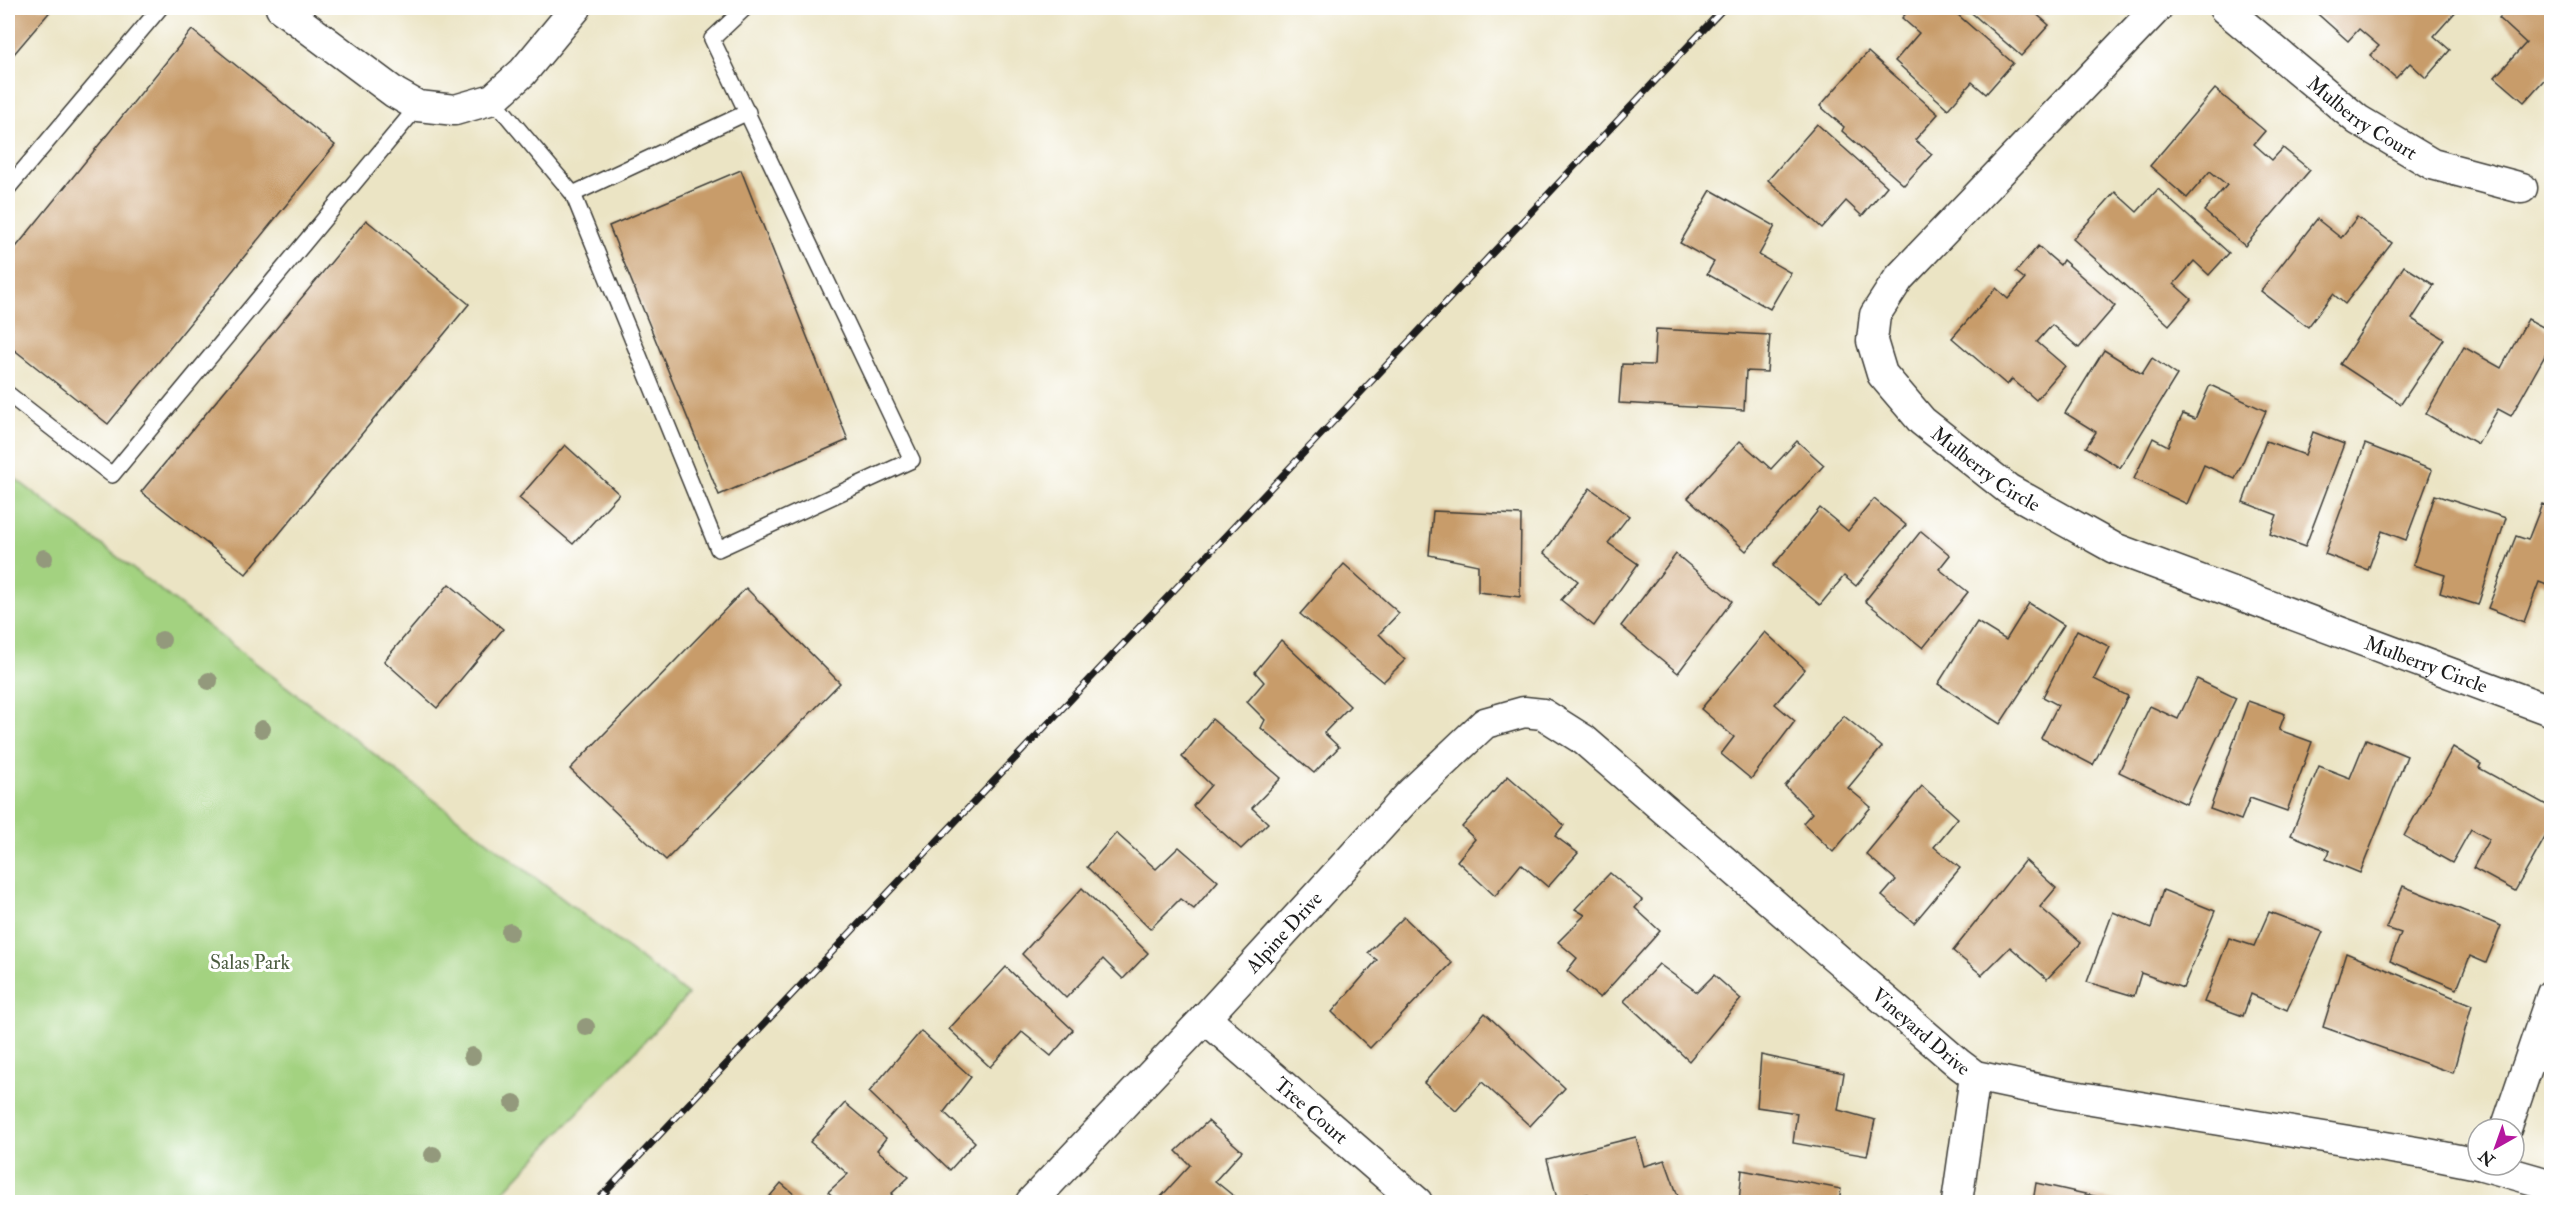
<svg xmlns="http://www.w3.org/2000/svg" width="2559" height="1210" font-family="'IM FELL Double Pica',serif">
<rect width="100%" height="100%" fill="#fff"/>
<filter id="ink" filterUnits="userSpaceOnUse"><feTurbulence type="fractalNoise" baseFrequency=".0167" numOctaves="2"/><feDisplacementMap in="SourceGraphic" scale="12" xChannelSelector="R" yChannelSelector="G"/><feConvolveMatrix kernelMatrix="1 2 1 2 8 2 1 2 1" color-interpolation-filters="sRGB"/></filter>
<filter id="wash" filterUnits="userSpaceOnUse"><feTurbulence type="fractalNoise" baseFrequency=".008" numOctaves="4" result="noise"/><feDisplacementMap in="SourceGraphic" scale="24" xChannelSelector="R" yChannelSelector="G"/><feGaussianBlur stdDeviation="1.35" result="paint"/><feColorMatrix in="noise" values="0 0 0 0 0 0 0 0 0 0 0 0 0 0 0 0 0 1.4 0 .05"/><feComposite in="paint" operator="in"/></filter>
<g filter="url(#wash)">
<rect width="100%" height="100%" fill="#ebe4c4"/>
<path fill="#a3d280" stroke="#60774e" stroke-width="1.5" d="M8,473L688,995L494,1202H8Z"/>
<g id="blocks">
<g fill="#c89c6b">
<path d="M8,8H53L8,61Z"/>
<path d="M1911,8H1950L2013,63L1986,94L1972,82L1948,109L1895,61L1919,33L1902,18Z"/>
<path d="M1966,8H2035L2032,10L2049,25L2021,56Z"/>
<path d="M2311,8H2459L2434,36L2450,50L2426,78L2410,63L2396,78L2370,55L2379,46L2359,29L2348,41Z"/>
<path d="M2509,8H2552V71L2524,102L2495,77L2526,43L2499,18Z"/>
<path d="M192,30L335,145L108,424L8,345V257Z"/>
<path d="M1868,52L1938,114L1915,140L1932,154L1904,185L1842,131L1844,127L1820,106Z"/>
<path d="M2215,89L2265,131L2254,144L2272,160L2283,148L2310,170L2245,246L2204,211L2227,185L2210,171L2187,198L2150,166Z"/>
<path d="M1817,124L1887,186L1862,216L1846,201L1822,228L1768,180Z"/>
<path d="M741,170L848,440L719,495L609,226Z"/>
<path d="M2158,189L2229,253L2209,275L2194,261L2174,284L2191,299L2169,325L2073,239L2115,192L2137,212Z"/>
<path d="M1711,190L1775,226L1759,255L1791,273L1770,309L1707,274L1714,262L1680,243Z"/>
<path d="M2357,217L2392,243L2345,304L2333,294L2308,327L2261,291L2317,219L2341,238Z"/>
<path d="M366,220L469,304L246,574L141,492Z"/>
<path d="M2038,246L2060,265L2063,260L2115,306L2079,348L2052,325L2037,342L2065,366L2036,400L2012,379L2007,385L1952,338L1996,288L2008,299L2025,279L2016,272Z"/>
<path d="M2404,266L2434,285L2412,319L2444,339L2401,404L2340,364Z"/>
<path d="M2528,319L2552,332V343L2511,416L2498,409L2478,444L2426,414L2464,347L2501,368Z"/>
<path d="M1656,329L1770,335L1767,372L1746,371L1744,410L1619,403L1622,364L1654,365Z"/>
<path d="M2104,350L2142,374L2152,358L2177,375L2120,468L2086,447L2096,432L2065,413Z"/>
<path d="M2210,385L2266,411L2235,479L2204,465L2187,504L2134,479L2153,438L2168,446L2183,414L2195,419Z"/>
<path d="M2313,432L2344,444L2305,547L2270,534L2277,515L2243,502L2266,441L2305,455Z"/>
<path d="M1740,441L1771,469L1797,441L1824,465L1746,551L1688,498Z"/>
<path d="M2365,444L2432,470L2406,540L2382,531L2368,570L2325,554Z"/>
<path d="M565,445L619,494L573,544L519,498Z"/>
<path d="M1590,488L1629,516L1608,543L1638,564L1594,626L1561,600L1578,581L1544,553Z"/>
<path d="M2435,495L2506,518L2478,605L2440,593L2445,575L2413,565Z"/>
<path d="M1874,499L1906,525L1856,586L1844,576L1820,605L1773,566L1820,508L1848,531Z"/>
<path d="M2542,504L2552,508V587L2539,582L2524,622L2488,608L2516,536L2528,540Z"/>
<path d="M1433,511L1521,515L1520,597L1478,592V565L1429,555Z"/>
<path d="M1921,531L1950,555L1939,569L1968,592L1923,648L1865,601Z"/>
<path d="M1676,554L1732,601L1678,673L1621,626Z"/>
<path d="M1344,564L1399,613L1379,634L1405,660L1383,682L1300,614Z"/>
<path d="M449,584L503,629L437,708L384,661Z"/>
<path d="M746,588L840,683L666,860L570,769Z"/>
<path d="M2029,603L2064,625L2000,724L1938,684L1977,622L2006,640Z"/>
<path d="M2077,630L2110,647L2094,679L2128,696L2093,765L2041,738L2058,705L2043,697Z"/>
<path d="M1765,632L1805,669L1775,704L1795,721L1751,779L1721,754L1734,737L1701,709Z"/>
<path d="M1281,640L1350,706L1324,733L1339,747L1314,773L1261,728L1265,720L1247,702L1264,682L1255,672Z"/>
<path d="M2197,679L2236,698L2186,804L2119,772L2150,706L2178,719Z"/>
<path d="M2248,701L2285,714L2279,730L2312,742L2287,811L2250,798L2241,820L2210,809Z"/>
<path d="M1844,716L1882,747L1848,788L1871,807L1833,852L1803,823L1812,813L1785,786Z"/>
<path d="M1212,719L1281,778L1252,808L1268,823L1241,849L1193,806L1211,785L1182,757Z"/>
<path d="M2366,739L2407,756L2360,873L2326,859L2330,851L2291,835L2319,766L2350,778Z"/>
<path d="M2453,747L2481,764L2479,768L2552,808V825L2515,891L2473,868L2489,839L2471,829L2452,863L2404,836Z"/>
<path d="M1508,776L1564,825L1555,836L1578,853L1548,887L1521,864L1495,896L1457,861L1475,839L1462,827Z"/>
<path d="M1922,786L1958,818L1934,847L1960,868L1914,923L1882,896L1896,880L1866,854Z"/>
<path d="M1116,833L1156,869L1179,847L1218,881L1194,909L1180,899L1150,929L1087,867Z"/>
<path d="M2025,860L2056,888L2040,907L2081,943L2047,979L2010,947L1982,975L1953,951Z"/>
<path d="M1610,873L1642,900L1635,908L1660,931L1600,998L1567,971L1577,958L1558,942L1585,915L1575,909Z"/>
<path d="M2403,886L2501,926L2486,963L2470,956L2457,989L2390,961L2401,933L2386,928Z"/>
<path d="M1082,888L1148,953L1123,979L1103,959L1066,998L1022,954Z"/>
<path d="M2163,890L2215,911L2183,988L2141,973L2134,996L2087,982L2113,912L2151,928Z"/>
<path d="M2269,912L2323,932L2287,1010L2251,994L2243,1016L2204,1002L2229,938L2254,946Z"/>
<path d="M1404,917L1452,963L1370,1048L1332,1012L1377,960L1368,953Z"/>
<path d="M2346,953L2472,1005L2453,1073L2323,1027Z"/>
<path d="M1659,964L1697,992L1714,975L1741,999L1689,1061L1624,1001Z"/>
<path d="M1006,967L1073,1030L1051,1056L1022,1032L990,1067L949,1029Z"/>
<path d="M1485,1013L1565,1088L1530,1126L1482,1082L1456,1111L1424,1083Z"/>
<path d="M921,1031L971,1077L944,1112L975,1142L950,1170L869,1092Z"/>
<path d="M1761,1055L1844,1073L1838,1110L1875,1120L1867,1156L1793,1143L1797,1113L1757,1107Z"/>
<path d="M845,1103L886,1138L877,1150L909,1177L891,1194L900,1202H840L828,1192L848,1174L810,1142Z"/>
<path d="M1208,1121L1242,1151L1215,1181L1241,1202H1161L1158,1200L1190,1165L1176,1151Z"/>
<path d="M1636,1137L1644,1166L1665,1160L1680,1202H1591L1588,1194L1557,1199L1547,1159Z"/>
<path d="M1742,1170L1841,1189L1839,1202H1739Z"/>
<path d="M781,1183L803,1202H765Z"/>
<path d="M2036,1183L2121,1202H2033Z"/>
</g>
</g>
</g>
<g filter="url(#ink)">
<use href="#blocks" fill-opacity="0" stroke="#3b3a35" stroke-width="1.5"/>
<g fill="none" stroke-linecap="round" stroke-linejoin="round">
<g stroke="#3b3a35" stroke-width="18">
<g id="service">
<path d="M493,99L573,194L718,549L912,460L712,39L745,8"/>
<path d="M8,188L160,8"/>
<path d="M573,194L748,112"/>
<path d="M8,394L112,475L418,106"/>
</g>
</g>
<g stroke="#3b3a35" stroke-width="33">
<g id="minor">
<path d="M281,8L395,93L418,106L455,110L493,99L523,72L576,8"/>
<path id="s1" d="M2157,8L1899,278L1875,315L1872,341L1882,374L1922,421L2008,489L2114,548L2552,711"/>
<path id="s2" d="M2224,8L2358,120L2432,164L2522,188"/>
<path id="s3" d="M1205,1018L1417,1202"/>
<path d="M2506,1129L2552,994"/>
<path d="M2482,1165L2552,1185"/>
<path id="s4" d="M1031,1202L1205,1018L1411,793L1485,723L1524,712L1543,714L1584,740L1959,1064L1975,1076L2061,1094L2428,1154L2478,1164"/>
<path d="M1957,1202L1975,1076"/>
</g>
</g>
<use href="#service" stroke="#fff" stroke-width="15"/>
<use href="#minor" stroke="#fff" stroke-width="30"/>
<g stroke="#1c1c1c" stroke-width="7">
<path id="rail" d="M596,1202L1724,8"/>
</g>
<use href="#rail" stroke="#fff" stroke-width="4.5" stroke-dasharray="14" stroke-linecap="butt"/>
</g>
<g fill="#93997b">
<circle cx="44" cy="558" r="9"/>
<circle cx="162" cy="640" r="9"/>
<circle cx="209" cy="681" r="9"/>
<circle cx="262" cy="729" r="9"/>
<circle cx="510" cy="932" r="9"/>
<circle cx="586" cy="1027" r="9"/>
<circle cx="472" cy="1056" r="9"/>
<circle cx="514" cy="1103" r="9"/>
<circle cx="433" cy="1155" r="9"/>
</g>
</g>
<g text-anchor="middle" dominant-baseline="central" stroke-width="6" stroke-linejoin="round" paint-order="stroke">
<g font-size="20" fill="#1c1c1c" stroke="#fff">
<text stroke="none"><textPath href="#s2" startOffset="177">Mulberry Court</textPath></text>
<text stroke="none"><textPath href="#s1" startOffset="620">Mulberry Circle</textPath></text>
<text stroke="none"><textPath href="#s1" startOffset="1104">Mulberry Circle</textPath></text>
<text stroke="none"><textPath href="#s4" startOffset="370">Alpine Drive</textPath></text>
<text stroke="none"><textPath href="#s4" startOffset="1214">Vineyard Drive</textPath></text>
<text stroke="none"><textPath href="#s3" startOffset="141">Tree Court</textPath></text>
</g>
<g font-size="20" fill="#4b5c3f" stroke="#fff">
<text x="250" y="962">Salas Park</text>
</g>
</g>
<rect width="2559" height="1210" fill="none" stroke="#fff" stroke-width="30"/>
<g transform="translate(2496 1147) rotate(220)"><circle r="28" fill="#ffffff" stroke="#a4a4a4" stroke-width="1.5"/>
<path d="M0-4.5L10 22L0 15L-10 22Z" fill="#b5179e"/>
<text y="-9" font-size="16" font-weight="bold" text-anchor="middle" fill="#1c1c1c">N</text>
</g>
</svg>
